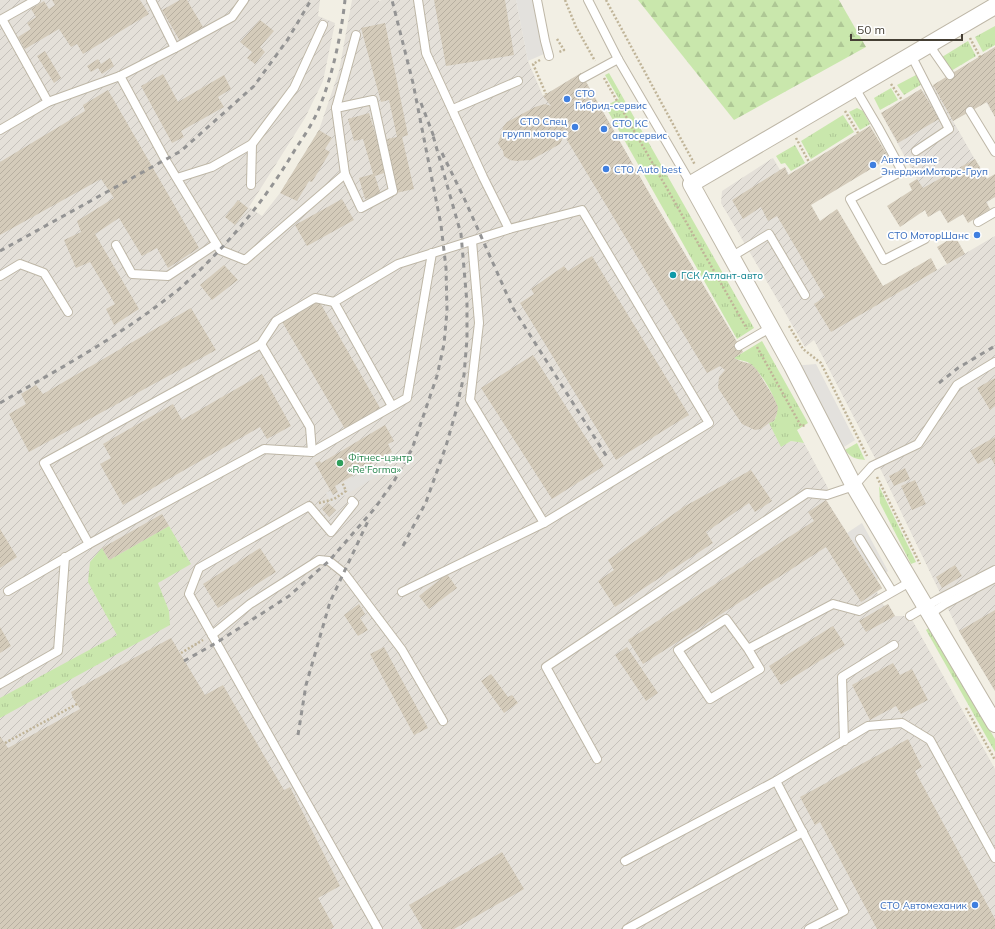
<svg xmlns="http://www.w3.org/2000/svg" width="995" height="929" font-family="Mulish,sans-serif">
<defs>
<pattern id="industrial-furrows" width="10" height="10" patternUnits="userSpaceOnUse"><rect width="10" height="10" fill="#e4e0d9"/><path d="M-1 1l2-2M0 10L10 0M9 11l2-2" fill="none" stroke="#c5c1bb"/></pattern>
<pattern id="grass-tufts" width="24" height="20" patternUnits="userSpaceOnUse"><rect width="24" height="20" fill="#c9e7ac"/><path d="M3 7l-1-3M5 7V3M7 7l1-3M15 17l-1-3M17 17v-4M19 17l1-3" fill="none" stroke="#aec795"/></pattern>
<pattern id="forest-firs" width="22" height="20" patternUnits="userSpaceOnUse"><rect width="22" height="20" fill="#c9e7ac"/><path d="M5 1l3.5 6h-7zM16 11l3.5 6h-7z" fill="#aec795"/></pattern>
<pattern id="building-hatch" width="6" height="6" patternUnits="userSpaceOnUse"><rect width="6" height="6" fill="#d4cbba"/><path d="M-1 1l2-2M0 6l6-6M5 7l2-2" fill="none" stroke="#b7afa0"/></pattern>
</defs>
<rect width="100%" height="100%" fill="#f2efe4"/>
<g fill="url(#industrial-furrows)">
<path d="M0,0H320L318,16L335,23L323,81L305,118L249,207L262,216L280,193L319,130L339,71L352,0H379V1L382,0H516L528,61L543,96L581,73L656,205L743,352L735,358L740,361L751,364L757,370L773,396L778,407L777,413L774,421L770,423L782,446L791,441L804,443L828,488L826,500L882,588L877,592L884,606L888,604L895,616H910L995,769V929H0Z"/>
<path d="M995,47V117L986,102L953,121L986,179L995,174V197L987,202L990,209L968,222L963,214L948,223L940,210L928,217L925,210L909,184L917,179L881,113L921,89L923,92Z"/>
<path d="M773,158L780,170L785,167L789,175L870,309L995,236V691L959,631L942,597L878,464L814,340L805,347L721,203L722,191Z"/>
</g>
<g fill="url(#grass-tufts)">
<path d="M995,26V45L983,52L975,37Z"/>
<path d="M968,41L976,56L951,71L942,57Z"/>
<path d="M609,73L754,328L737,339L605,106L619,99L605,75Z"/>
<path d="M916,75L922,84L904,95L897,85Z"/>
<path d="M891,88L898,100L880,110L874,98Z"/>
<path d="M857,108L863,111L870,124L860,130L849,112Z"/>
<path d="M843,115L854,132L811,159L801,141Z"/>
<path d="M795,145L805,163L791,171L785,163L781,164L776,156Z"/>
<path d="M762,341L808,423L797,430L804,443L791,441L781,447L769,423L774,421C776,417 778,411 777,406C774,395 759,369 749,363C745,360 739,361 734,358Z"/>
<path d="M857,443L865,460C856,459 851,458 845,450Z"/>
<path d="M879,486L916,562L911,564L880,503Z"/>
<path d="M169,526L191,564L158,583L169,611L170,625L0,718V698L117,635L88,582L90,562L102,548L109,560Z"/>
<path d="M930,627L995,739V752L926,630Z"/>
</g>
<path fill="url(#forest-firs)" d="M638,0H839L866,47L734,120Z"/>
<g fill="#e3e1dd">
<path d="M516,0H534L544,54L528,61Z"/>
<path d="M816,364L855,440L836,452L792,366Z"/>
<path d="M373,465L379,475L332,503L326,493Z"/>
<path d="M862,523L888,571L877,580L847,533Z"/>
</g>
<g fill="url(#building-hatch)">
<path d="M52,0H140L149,14L83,54L77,44L71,47L59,29L25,49L18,37L31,29L27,23L36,17L31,9L44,1L49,9L55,5Z"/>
<path d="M180,0H187L203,27L180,41L162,10Z"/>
<path d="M434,0H505L514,55L446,66Z"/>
<path d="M260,20L274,31L260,47L265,52L255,64L247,58L252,52L240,42Z"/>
<path d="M385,23L408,135L402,137L414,189L396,193L387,139L397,137L389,100L381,102L361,28Z"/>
<path d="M995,47V117L987,102L953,121L933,85Z"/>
<path d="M45,51L61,78L54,83L37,56Z"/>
<path d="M110,58L114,66L102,74L98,68L91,72L87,66L98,59L101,64Z"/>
<path d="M581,73L656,205L743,352L734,358L740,361L751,364L757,370L773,396L778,407L777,413L774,421L769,423L761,429L755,430L742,424L718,388L719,377L725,370L720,366L707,373L564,135L560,144L531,160L516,161L510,160L504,156L503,151L498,144L503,127L507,122L535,107L545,104L551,106L543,96Z"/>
<path d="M163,74L178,102L224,75L231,89L218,97L224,107L181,131L184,137L172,143L141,86Z"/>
<path d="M921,89L939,119L898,143L881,113Z"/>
<path d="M108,90L199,248L168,268L157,248L142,256L119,218L95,234L139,309L114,325L106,309L115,304L90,262L76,268L64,240L81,232L77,221L114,198L101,179L0,235V162L85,111L83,105Z"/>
<path d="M369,113L387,172L375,176L381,195L365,199L359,178L373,174L363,139L354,141L348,119Z"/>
<path d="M870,126L889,158L811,205L820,221L837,209L883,286L931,258L937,270L831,332L814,304L825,297L777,216L768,221L761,207L743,219L732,200L785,167L788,175Z"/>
<path d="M319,130L332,138L325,149L330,152L312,182L309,181L297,201L280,193Z"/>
<path d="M975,159L987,179L995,174V197L986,202L990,209L968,223L963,214L948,223L940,210L928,217L925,210L900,227L887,206L912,190L909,184L917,179L923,188Z"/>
<path d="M342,199L354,220L307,246L295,225Z"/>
<path d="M238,200L248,208L235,225L225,217Z"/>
<path d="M955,236L965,254L947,264L937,247Z"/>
<path d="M592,256L689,415L616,460L520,303L534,294L531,289L564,266L568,271Z"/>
<path d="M224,265L238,280L212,300L200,285Z"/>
<path d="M318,299L380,408L345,429L281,320Z"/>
<path d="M191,308L216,350L29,452L9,414L26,404L21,394L36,385L43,394Z"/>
<path d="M533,355L604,466L552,499L481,388Z"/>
<path d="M262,374L291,426L267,439L260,427L123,505L100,464L111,458L103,444L173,404L182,420Z"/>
<path d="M995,378V406L990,410L977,388Z"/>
<path d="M385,425L394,441L388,444L392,452L335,486L338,492L333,495L315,463L320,461L321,463Z"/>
<path d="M995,437V465L990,457L978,464L970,451Z"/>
<path d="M905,468L910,479L894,486L889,476Z"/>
<path d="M751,470L772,501L755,512L749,503L706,532L713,543L615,607L598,581L614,570L608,560L685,506Z"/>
<path d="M915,480L926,504L912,510L901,486Z"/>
<path d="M826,500L882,588L861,602L826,547L643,664L628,640L814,521L808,512Z"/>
<path d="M328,503L336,510L329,517L322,509Z"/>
<path d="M162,514L169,526L109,560L102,548Z"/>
<path d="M0,529L17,557L0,568Z"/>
<path d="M260,548L276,572L218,608L203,584Z"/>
<path d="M955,565L962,576L942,588L936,577Z"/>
<path d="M447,574L457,588L429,609L419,596Z"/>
<path d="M359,604L365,614L360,618L368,630L358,636L344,615Z"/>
<path d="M888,604L895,616L866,632L859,621Z"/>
<path d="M995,610V691L959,631Z"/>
<path d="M833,626L845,645L781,685L769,666Z"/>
<path d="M0,627L11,646L0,653Z"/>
<path d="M171,638L205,695L223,685L284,790L290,787L340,886L318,898L334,927L331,929H0V736L8,748L80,709L73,698L71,692Z"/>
<path d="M384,647L428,728L414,735L370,654Z"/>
<path d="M627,647L658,693L646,701L615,655Z"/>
<path d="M893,663L900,675L912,669L928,700L901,714L896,706L870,720L852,685Z"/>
<path d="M491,674L508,697L512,695L518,703L504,713L481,681Z"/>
<path d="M908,739L922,767L915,771L995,919V929H877L820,822L815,825L800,797Z"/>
<path d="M502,852L524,889L454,929H423L409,905Z"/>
</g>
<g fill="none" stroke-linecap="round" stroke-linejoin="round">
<g stroke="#beb7a7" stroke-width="10">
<g id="service">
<path d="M36,0L2,19L48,102"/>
<path d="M151,0L175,48"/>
<path d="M537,0L545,41L549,56"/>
<path d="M588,0L618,59L691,184"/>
<path d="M931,43L934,52L950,75"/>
<path d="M911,55L949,129L916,151"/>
<path d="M120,76L165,159L220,250L245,260L345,174L336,108L356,35"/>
<path d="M583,78L618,59"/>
<path d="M855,88L878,127L902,171L850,199L884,260L925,239"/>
<path d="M336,108L373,100L393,191L361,208L345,174"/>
<path d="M453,109L518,81"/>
<path d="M970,111L995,152"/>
<path d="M0,130L48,102L120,76L175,48L232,17L244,0"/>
<path d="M177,178L212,167L252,144L294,88L323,25"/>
<path d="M251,185L252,144"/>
<path d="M978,222L995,212"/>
<path d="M472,241L479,323L470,400L544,523"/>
<path d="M116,245L132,274L168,276L216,244"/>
<path d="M731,257L769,234L805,295"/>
<path d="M0,276L20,264L44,273L68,312"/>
<path d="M261,344L276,321L315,298L334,302"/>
<path d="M739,346L770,328"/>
<path d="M392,406L334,302L398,264L509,229L483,177L426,53L418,0"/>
<path d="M352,501L354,503L331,532L309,506L199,568L189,594L378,929"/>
<path d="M860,539L892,591"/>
<path d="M89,544L44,463L261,344L310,427L312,452"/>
<path d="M8,591L89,544L264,449L312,452L407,398L432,253"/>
<path d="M402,592L544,523L709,423L582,210L509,229"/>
<path d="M930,614L945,604L995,578"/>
<path d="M910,616L937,600L995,570"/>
<path d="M212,635L250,604L319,560L329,561L344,573L402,650L443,721"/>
<path d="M748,649L760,669L710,699L678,650L726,619L748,649L833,604L859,611L910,582"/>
<path d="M0,684L58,651L65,557"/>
<path d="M844,741L842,677L894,645"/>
<path d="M597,759L546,667L807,493L827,495L854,486L872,466L918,444L957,385L995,362"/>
<path d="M625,861L776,781"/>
<path d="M627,929L803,832"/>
<path d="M809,929L844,911L776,781L868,726L902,723L930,740L995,858"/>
</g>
</g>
<g stroke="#beb7a7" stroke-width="18">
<path id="minor" d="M995,6L691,184L792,366L854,486L995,724"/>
</g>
<g stroke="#c0b498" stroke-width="2.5" stroke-dasharray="2 2" stroke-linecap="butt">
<path d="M565,0L576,27L595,61"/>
<path d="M606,0L695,165"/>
<path d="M970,38L980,57"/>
<path d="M557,39L564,50L559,52"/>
<path d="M540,60L533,64L546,94"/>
<path d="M604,78L747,329"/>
<path d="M891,84L902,100"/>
<path d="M845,111L858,133"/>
<path d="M796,138L809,162"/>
<path d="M789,326L803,349L821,363L867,456"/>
<path d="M757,347L801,426L806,425"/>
<path d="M877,477L920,564"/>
<path d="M319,503L334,499L346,491L342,482"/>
<path d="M181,653L203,640"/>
<path d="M966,708L995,760"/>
<path d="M5,743L77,704"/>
</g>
<use href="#service" stroke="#fff" stroke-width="8"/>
<use href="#minor" stroke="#fff" stroke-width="16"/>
<g stroke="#949494" stroke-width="3" stroke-dasharray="5 5" stroke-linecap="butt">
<path d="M421,103L434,137"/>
<path d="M442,153L464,198L513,308L607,457"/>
<path d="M0,251L181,151L254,86L288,39L311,0"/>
<path d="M939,383L958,368L995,346"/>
<path d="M0,403C59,369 120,336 174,293C183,287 190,278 199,271C237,234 269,194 296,148C305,135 314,121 320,106C333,73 341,36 345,0"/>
<path d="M403,546L426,502L446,446L456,411L464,375L467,339V303L461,234L432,132"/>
<path d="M184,661L216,643L289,596L329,561L375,508L394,481L412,449L437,376L444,344L447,311L446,268L441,225L413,83L392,0"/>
<path d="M298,735L306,685L330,602L369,519"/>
</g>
</g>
<g fill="#3f7fe0" stroke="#fff" stroke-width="1.5">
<circle cx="567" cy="99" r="4"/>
<circle cx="575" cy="127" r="4"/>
<circle cx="604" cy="129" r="4"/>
<circle cx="873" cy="165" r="4"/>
<circle cx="606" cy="169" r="4"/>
<circle cx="977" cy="235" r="4"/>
<circle cx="975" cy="905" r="4"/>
</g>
<circle fill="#0f9aa8" stroke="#fff" stroke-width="1.5" cx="673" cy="275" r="4"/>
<circle fill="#2e9e5b" stroke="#fff" stroke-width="1.5" cx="340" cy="463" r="4"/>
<g text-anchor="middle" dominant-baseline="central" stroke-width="3.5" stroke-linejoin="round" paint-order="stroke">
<g font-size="10" fill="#366cbe" stroke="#fff" text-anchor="start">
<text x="575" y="93">СТО<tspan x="575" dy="12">Гибрид-сервис</tspan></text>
<text x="567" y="121" text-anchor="end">СТО Спец<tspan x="567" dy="12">групп моторс</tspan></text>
<text x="612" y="123">СТО КС<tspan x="612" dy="12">автосервис</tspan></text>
<text x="881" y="159">Автосервис<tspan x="881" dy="12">ЭнерджиМоторс-Груп</tspan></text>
<text x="614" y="169">СТО Auto best</text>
<text x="969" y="235" text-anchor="end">СТО МоторШанс</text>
<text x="967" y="905" text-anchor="end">СТО Автомеханик</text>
</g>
<g font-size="10" fill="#0d838f" stroke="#fff" text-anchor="start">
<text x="681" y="275">ГСК Атлант-авто</text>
</g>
<g font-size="10" fill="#27864d" stroke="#fff" text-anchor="start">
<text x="348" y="457">Фітнес-цэнтр<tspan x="348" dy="12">«Re'Forma»</tspan></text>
</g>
</g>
<path d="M851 34v6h111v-6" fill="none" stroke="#453f34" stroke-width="2"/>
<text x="857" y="34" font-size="12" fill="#453f34" stroke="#ffffff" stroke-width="3" paint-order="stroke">50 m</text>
</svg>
